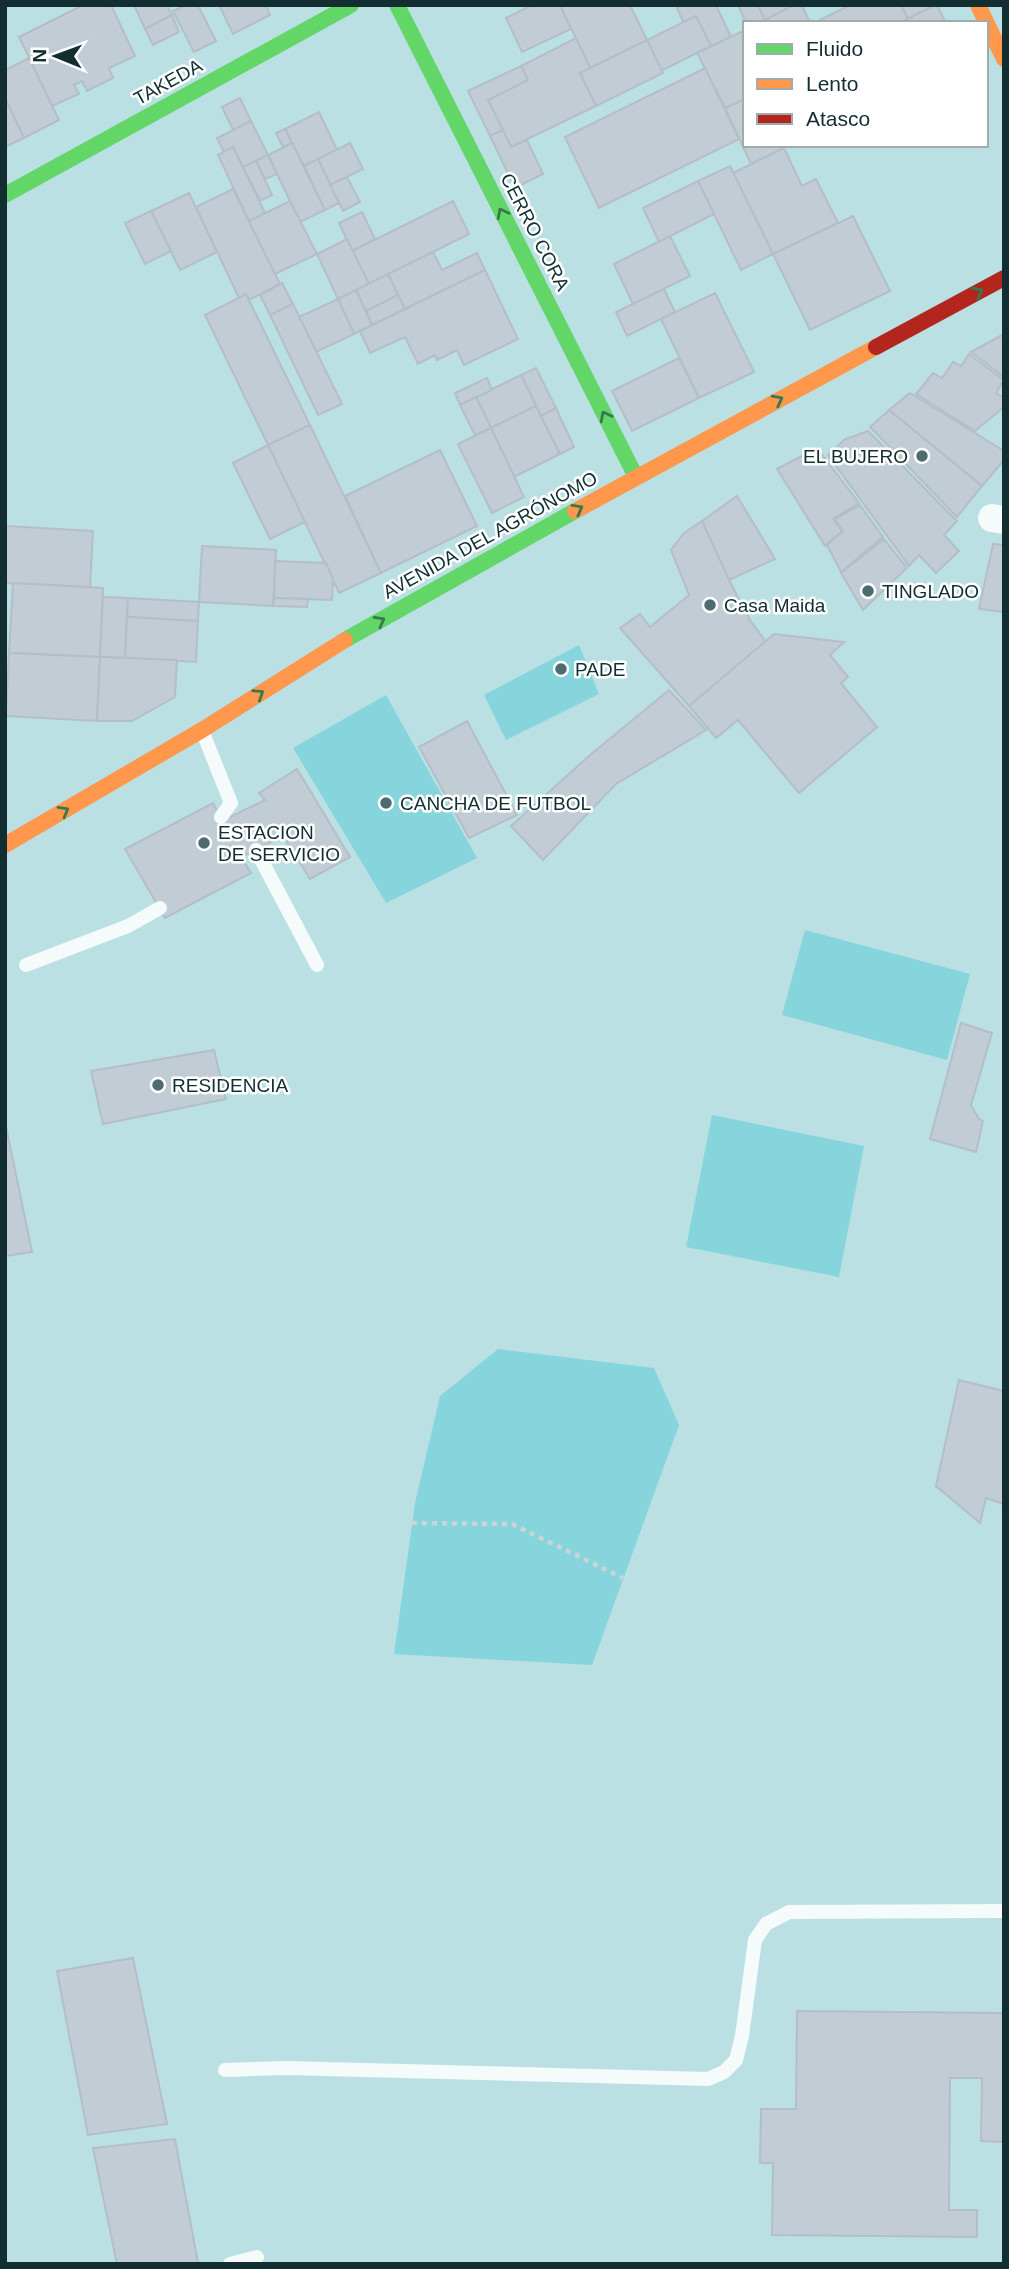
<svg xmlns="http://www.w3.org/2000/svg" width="1009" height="2269" font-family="Helvetica,sans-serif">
<rect width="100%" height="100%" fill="#bbe0e4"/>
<g fill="#86d5dd">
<path d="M579,645L599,694L506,740L484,695Z"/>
<path d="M386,695L477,858L386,903L293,748Z"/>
<path d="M805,930L970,974L947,1060L782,1015Z"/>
<path d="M712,1115L864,1146L839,1277L686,1247Z"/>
<path d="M498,1349L654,1368L679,1425L592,1665L394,1654L415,1503L440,1396Z"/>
</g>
<g fill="#c2ccd5" stroke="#b4bec7" stroke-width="2">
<path d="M83,5H111L135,56L109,68L113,78L87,91L82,81L74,85L79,94L52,106L19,37Z"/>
<path d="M134,5H167L172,15L145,29Z"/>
<path d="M186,5H198L216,41L194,52L173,11Z"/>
<path d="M219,5H266L270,15L233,34Z"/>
<path d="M532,5H560L571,29L522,52L506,18Z"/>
<path d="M560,5H630L647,40L590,68Z"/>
<path d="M682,5H716L731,37L711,46L696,16L683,22L677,8Z"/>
<path d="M738,5H758L765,20L759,23H746Z"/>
<path d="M758,5H794L765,20Z"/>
<path d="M794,5H802L810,23H766L765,20Z"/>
<path d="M850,5H901L908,19L900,23H814Z"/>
<path d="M901,5H935L908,19Z"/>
<path d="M937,5L946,23H900L935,5Z"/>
<path d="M172,15L179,32L153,45L145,29Z"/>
<path d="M696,16L711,46L661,71L647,40Z"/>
<path d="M745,30V99L725,108L697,53Z"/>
<path d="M576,38L590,68L580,73L596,106L511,147L488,100L528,80L521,66Z"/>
<path d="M647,40L663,73L596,106L580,73Z"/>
<path d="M29,58L59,120L24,138L5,99V70Z"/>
<path d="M521,66L528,80L488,100L503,130L490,136L468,91Z"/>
<path d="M705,68L739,139L599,208L565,137Z"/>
<path d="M240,98L251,121L233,130L222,107Z"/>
<path d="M745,99V145H789L751,164L725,108Z"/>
<path d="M6,100L24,138L5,147V101Z"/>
<path d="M319,112L337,150L304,166L285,129Z"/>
<path d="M251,121L268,155L243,167L233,147L224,152L217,138Z"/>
<path d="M285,129L292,143L283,147L276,133Z"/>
<path d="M503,130L511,147L527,140L543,174L515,188L490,136Z"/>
<path d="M292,143L325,210L300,222L268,155Z"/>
<path d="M350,143L363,169L330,185L318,159Z"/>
<path d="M233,147L265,213L249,221L218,155Z"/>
<path d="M784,148L802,186L816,179L838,223L773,254L733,173Z"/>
<path d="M268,155L277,174L265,179L256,161Z"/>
<path d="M318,159L339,203L325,210L304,166Z"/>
<path d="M256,161L272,195L260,201L243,167Z"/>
<path d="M730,166L773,254L741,270L698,181Z"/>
<path d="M347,177L360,202L343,211L330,185Z"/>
<path d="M698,181L714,214L659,242L643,208Z"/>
<path d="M233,189L280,284L249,300L246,294L239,298L196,207Z"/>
<path d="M189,193L217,252L180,270L151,211Z"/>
<path d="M290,201L317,254L275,274L249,221Z"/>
<path d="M453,201L469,234L369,284L352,251Z"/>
<path d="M151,211L171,251L145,264L125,223Z"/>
<path d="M362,212L375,239L352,251L339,223Z"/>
<path d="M853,216L890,291L810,330L773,254Z"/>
<path d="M670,236L690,276L633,304L614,264Z"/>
<path d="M347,239L369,284L338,299L317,254Z"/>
<path d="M433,252L442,270L477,253L485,270L405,309L388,274Z"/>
<path d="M485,270L518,339L464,365L457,350L437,360L435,355L418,364L405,337L370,353L360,331Z"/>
<path d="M388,274L398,295L366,311L356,290Z"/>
<path d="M282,283L293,304L270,315L260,295Z"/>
<path d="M664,289L675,312L627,336L616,312Z"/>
<path d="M356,290L372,325L354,334L338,299Z"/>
<path d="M715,293L754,372L699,398L661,319Z"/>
<path d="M246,294L310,425L268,445L205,315Z"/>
<path d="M398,295L405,309L372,325L366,311Z"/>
<path d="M338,299L354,334L316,352L299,317Z"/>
<path d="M293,304L342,404L318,415L270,315Z"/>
<path d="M1004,334V377L971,352Z"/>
<path d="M969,354L1004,380L996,393L1004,398V407L975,431L916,394L933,373L942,378L953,362L961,366Z"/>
<path d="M679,358L699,398L632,431L612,391Z"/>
<path d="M536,368L556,408L541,416L521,375Z"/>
<path d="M521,375L536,406L491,428L476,397Z"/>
<path d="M487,378L492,390L460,405L455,393Z"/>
<path d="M910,393L1004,451V460L982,486L889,410Z"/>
<path d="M476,397L491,428L475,435L460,405Z"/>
<path d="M536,406L560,454L514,477L491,428Z"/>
<path d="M556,408L574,447L560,454L541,416Z"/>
<path d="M889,410L982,486L957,517L870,427Z"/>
<path d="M310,425L381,573L339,593L268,445Z"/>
<path d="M491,428L524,497L492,513L458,444Z"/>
<path d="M868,431L957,521L944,535L959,551L936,573L919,555L909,566L828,455L845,439Z"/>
<path d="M268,445L305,522L270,539L233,463Z"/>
<path d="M817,448L859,503L833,519L842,531L825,546L777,469Z"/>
<path d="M440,450L477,526L381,573L345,496Z"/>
<path d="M737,496L775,559L729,580L702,521Z"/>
<path d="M860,505L883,537L841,572L827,545L843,531L835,519Z"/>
<path d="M702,521L729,580L750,620L766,642L689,706L620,628L640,614L650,627L689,595L671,550L684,533Z"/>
<path d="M5,526L93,531L90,587L5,583Z"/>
<path d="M884,539L907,568L863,610L841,573Z"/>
<path d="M993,544L1004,545V612L979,609Z"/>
<path d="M202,546L276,550L273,606L199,602Z"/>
<path d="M275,561L326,563L333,579L332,600L274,598Z"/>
<path d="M13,583L103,588L100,657L9,653Z"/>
<path d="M103,597L128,598L125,658L100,657Z"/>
<path d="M128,598L199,602L198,621L127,617Z"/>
<path d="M274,598L308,599L307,607L273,606Z"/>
<path d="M127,617L198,621L196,662L125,658Z"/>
<path d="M774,634L844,642L830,655L848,677L841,683L877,727L799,793L738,720L716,738L689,706Z"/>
<path d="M9,653L100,657L97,721L6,716Z"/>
<path d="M100,657L177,660L175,697L132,721H97Z"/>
<path d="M669,690L706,730L616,784L543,860L511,826L590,755Z"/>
<path d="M467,721L517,815L469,838L419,747Z"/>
<path d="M297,769L350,857L310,879L283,836L241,857L251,873L165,918L125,849L213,803L222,821L265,800L259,793Z"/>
<path d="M961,1023L992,1033L971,1105L979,1119L983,1121L976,1152L930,1139Z"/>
<path d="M214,1050L226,1099L103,1124L91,1071Z"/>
<path d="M5,1122L32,1252L5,1256Z"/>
<path d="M959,1380L1004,1391V1504L986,1498L980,1523L936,1486Z"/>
<path d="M133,1958L167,2124L88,2135L57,1971Z"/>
<path d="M797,2011L1004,2013V2142L981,2141L982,2078H950L949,2210H977V2237L772,2235L773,2163H760L761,2109H796Z"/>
<path d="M175,2139L198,2263L117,2264L93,2148Z"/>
</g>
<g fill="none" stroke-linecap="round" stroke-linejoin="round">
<path stroke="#c9d5d6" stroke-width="4.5" stroke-dasharray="5 5" stroke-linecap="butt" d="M412,1523L512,1524L623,1578"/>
<g stroke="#f5fafb" stroke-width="14">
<path d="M203,733L231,803L221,817"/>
<path d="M256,850L317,965"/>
<path d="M26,965L128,926L160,908"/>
<path d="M225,2070L286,2068L708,2079L724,2072L736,2060L742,2036L755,1940L766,1924L789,1912L1004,1911"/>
<path d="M230,2264L257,2257"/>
</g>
<path stroke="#f5fafb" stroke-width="28" d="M992,518L1004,520"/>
<g stroke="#63d668" stroke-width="16">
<path d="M397,5L636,477"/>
<path d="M5,195L351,5"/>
<path d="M345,640L575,511"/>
</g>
<g stroke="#ff974d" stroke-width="16">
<path d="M978,5L1004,59"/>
<path d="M575,511L876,347"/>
<path d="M5,845L202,730L345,640"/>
</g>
<path stroke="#b3261e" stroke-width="16" d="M876,347L1004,278"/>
</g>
<defs><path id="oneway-chevron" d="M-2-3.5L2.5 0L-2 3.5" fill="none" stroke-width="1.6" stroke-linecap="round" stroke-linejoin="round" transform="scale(1.75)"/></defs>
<g stroke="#367a4a">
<use href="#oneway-chevron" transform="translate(502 213) rotate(-117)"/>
<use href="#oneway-chevron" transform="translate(978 292) rotate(-28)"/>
<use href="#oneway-chevron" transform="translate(778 400) rotate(-28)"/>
<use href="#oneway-chevron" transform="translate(605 416) rotate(-117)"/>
<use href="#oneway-chevron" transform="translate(578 509) rotate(-29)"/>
<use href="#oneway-chevron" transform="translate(380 621) rotate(-29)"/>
<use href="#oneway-chevron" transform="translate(259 694) rotate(-33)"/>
<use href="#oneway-chevron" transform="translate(64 811) rotate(-30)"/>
</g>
<g fill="#4d6c70" stroke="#fff" stroke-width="2.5">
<circle cx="922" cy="456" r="7"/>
<circle cx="868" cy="591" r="7"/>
<circle cx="710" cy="605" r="7"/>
<circle cx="561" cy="669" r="7"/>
<circle cx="386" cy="803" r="7"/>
<circle cx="204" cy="843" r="7"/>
<circle cx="158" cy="1085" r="7"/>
</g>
<g text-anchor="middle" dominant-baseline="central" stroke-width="5" stroke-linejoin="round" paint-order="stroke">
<g font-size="19" fill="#122e31" stroke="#fff">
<text transform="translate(168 82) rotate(-29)">TAKEDA</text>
<text transform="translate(535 232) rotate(63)">CERRO CORA</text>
<text transform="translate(490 535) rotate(-29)">AVENIDA DEL AGRÓNOMO</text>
</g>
<g font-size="19" fill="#122e31" stroke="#fff" text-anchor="start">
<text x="908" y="456" text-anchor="end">EL BUJERO</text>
<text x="882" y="591">TINGLADO</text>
<text x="724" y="605">Casa Maida</text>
<text x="575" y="669">PADE</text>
<text x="400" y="803">CANCHA DE FUTBOL</text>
<text x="218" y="832">ESTACION<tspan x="218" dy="22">DE SERVICIO</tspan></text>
<text x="172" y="1085">RESIDENCIA</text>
</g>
</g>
<rect width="1009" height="2269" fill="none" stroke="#122e31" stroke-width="14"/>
<rect x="743" y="21" width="245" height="126" fill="#ffffff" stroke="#a0abad" stroke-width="2"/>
<rect x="757" y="44" width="35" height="10" fill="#63d668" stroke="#a0abad" stroke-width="2"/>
<text x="806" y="56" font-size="21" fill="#122e31">Fluido</text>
<rect x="757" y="79" width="35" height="10" fill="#ff974d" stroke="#a0abad" stroke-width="2"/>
<text x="806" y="91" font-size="21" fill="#122e31">Lento</text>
<rect x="757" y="114" width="35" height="10" fill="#b3261e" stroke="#a0abad" stroke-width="2"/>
<text x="806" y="126" font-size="21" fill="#122e31">Atasco</text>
<g transform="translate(56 56) rotate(271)" stroke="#ffffff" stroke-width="5" paint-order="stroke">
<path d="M0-5L12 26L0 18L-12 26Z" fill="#122e31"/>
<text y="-10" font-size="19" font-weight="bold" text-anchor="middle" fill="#122e31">N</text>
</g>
</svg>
